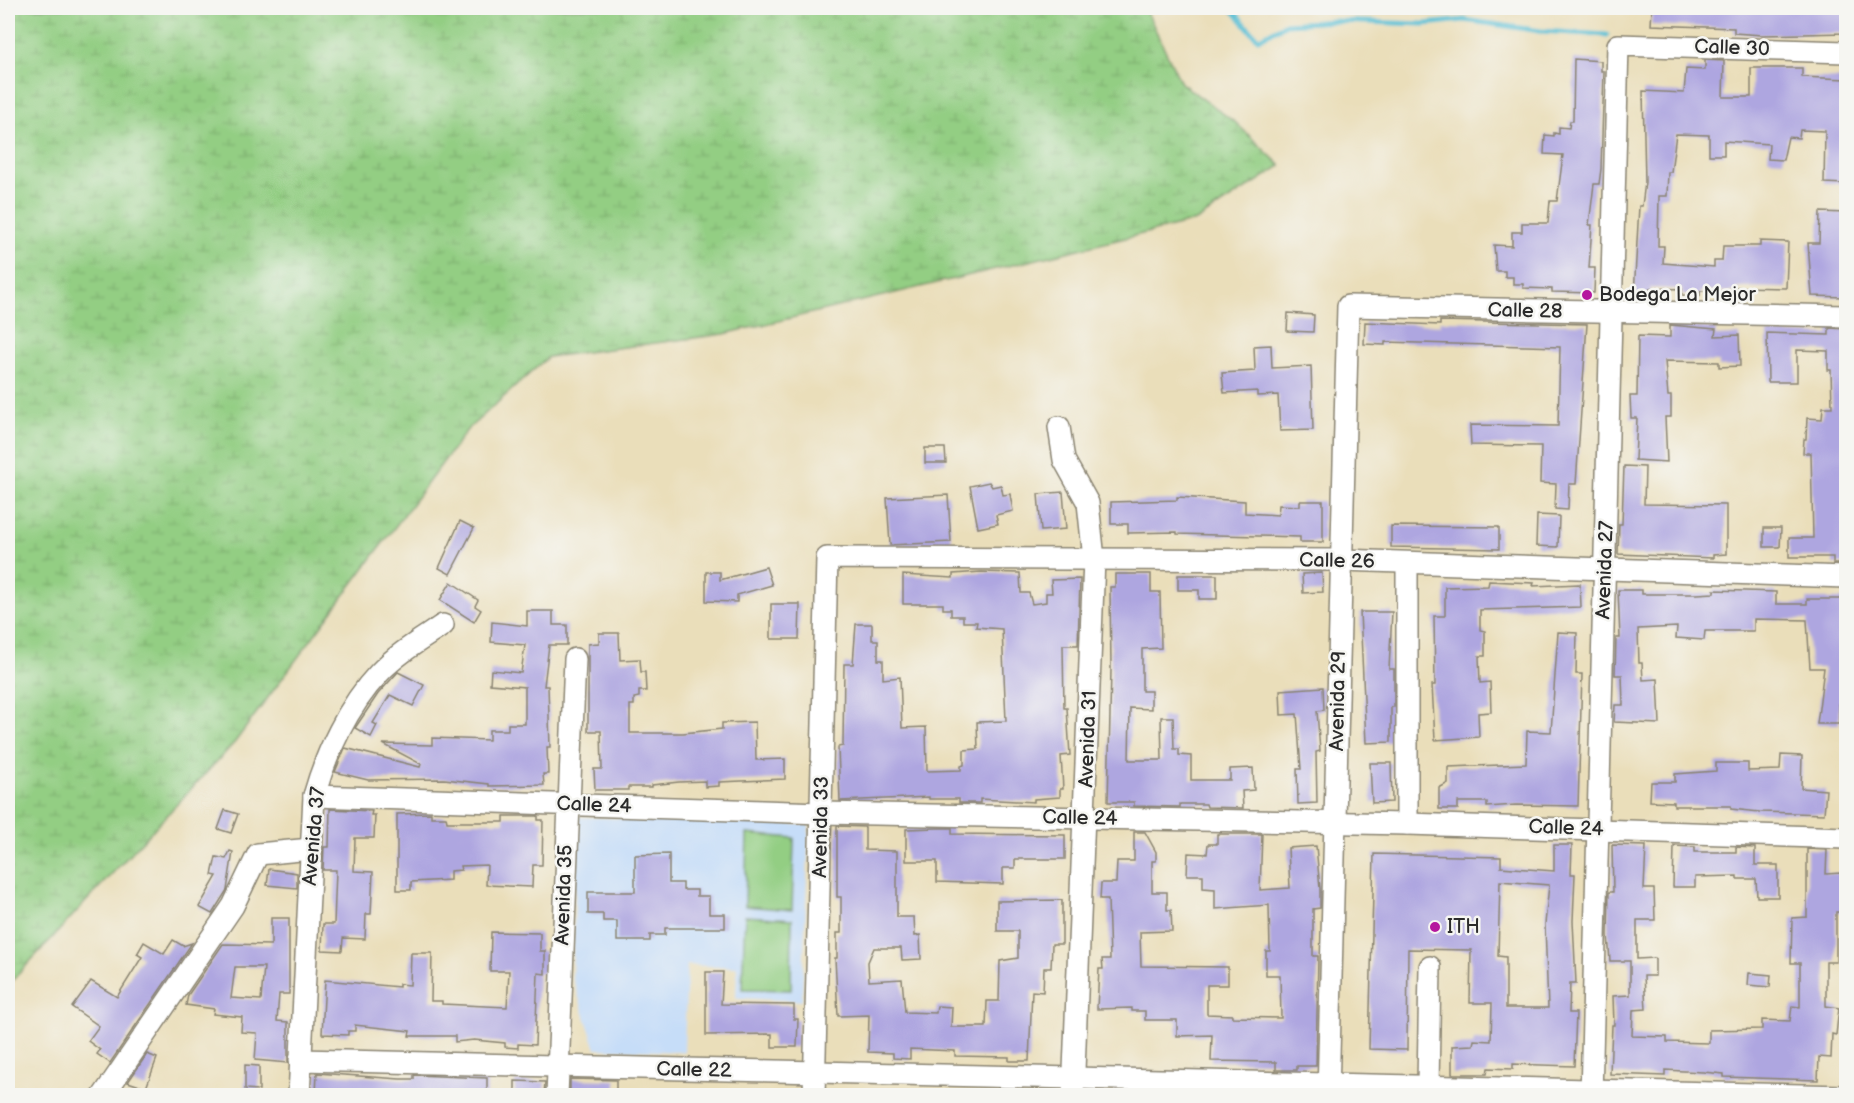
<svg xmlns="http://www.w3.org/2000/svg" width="1854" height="1103" font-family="'Balsamiq Sans',sans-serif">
<defs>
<pattern id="wetland-marsh" width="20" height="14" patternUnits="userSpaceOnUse" patternTransform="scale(1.5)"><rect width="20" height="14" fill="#93ce83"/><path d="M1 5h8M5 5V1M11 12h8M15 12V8" fill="none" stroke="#7fb171"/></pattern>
</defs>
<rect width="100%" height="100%" fill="#f6f6f2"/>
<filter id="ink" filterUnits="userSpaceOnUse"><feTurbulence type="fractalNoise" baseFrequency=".0167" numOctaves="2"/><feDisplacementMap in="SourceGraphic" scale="12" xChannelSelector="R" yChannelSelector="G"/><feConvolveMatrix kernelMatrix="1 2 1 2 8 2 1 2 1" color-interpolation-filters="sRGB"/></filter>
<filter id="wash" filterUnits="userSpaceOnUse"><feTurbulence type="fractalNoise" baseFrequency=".008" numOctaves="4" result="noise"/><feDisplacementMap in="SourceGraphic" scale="24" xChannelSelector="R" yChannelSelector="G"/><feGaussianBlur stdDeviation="1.35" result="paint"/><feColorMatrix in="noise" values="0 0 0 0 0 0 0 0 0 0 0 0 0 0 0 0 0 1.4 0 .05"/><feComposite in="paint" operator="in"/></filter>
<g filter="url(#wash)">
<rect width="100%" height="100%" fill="#eadeba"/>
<path fill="#c6ddf8" d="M578,817L809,825L802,1001L736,998L737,967L687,965L684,1052L596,1049L572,977Z"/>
<g fill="#93ce83" stroke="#5f7c57" stroke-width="1.5">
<path d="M747,834L794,838L792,910L745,906Z"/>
<path d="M745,916L792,919L791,990L742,989Z"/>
</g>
<path fill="url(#wetland-marsh)" stroke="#5f7c57" stroke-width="1.5" d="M8,8H1145L1181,83L1236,123L1281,166L1196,221L724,334L548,357L467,430L235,742L8,985Z"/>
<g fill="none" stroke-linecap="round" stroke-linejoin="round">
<path stroke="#56bed3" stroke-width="5" d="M1231,8L1258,39L1286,24L1334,21L1424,24L1464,20L1541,31L1607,35"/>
</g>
<g id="blocks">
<g fill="#aea6e0" fill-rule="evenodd">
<path d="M1652,8H1846V33L1762,35L1734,33V28L1651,25Z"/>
<path d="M1574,59L1601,61V71H1604L1601,169L1599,184H1594L1589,225H1592L1589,268H1595L1594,293L1552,292V289L1523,288V284H1513V277H1505V271H1496L1494,245L1512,246V232H1522V223H1548L1550,201H1557L1563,155L1544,154L1545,135L1554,136V133L1559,134V127L1569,128L1570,121H1573Z"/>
<path d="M1705,60L1724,61L1723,97H1751V68H1802V77L1846,79V184L1824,183L1825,131L1800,130L1799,138L1788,137L1783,160L1768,159L1769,144L1724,141V155H1709V135L1676,134L1671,172H1668L1667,196H1659L1658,246H1664L1663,263L1714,267V261H1722L1723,246H1760V241L1788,242L1786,288L1737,287V292L1700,291V296L1682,295V289L1650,288V296L1634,295L1639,206H1642L1645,182L1643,91L1684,93L1686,69L1705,70Z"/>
<path d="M1820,212L1846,213V297L1812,296L1808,243H1819Z"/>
<path d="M1288,313L1314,315L1313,332L1287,331Z"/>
<path d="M1440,321L1587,324L1576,484H1569L1568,510L1555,509L1556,484L1540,483L1541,446L1471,445L1470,425L1558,426L1560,347L1385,342V345L1364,344L1365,322L1440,325Z"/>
<path d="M1670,325L1716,329L1715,336L1739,335L1740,366L1719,367V362L1665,361L1668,396H1671V417H1665L1667,462L1635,460L1637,418H1631L1630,396H1637L1638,336L1670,337Z"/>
<path d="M1829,328L1846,329V564H1833V557H1789V538H1813L1811,453H1803L1804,439H1806L1807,418L1822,419L1823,407H1832L1831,370H1828V351L1797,350V382H1768L1767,333L1829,335Z"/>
<path d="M1271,345L1272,368L1311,366L1313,430L1280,431L1278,395L1257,396V391L1224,393L1222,373L1255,371L1254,346Z"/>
<path d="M925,448H945L946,463H925Z"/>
<path d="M1624,466L1645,467L1644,504L1726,505V554L1713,555V558L1618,554L1619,524H1622Z"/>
<path d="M989,482L992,487L1001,485L1003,495L1010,494L1013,511L996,515L998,524L978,528L970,486Z"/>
<path d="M1063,492L1066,529L1041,531L1038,494Z"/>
<path d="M948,495L951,542L890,545L887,498Z"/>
<path d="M1177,497L1245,501V513L1278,515L1279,505L1300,506V501H1323V542H1300V537L1177,534V532L1128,533V524H1111V502L1177,500Z"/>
<path d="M1537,515L1559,516L1558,547L1536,546Z"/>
<path d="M460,521L474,528L450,574L439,568Z"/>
<path d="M1391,526L1499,527V549L1391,547Z"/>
<path d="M1764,528H1781L1780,547H1764Z"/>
<path d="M766,567L772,585L737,595V602L706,601V572H720V580Z"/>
<path d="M981,572L1020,573L1021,593H1029L1032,604L1046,602V593H1052L1051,580L1080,579L1078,645H1063L1064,708H1067L1070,755L1061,756L1063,789H1060V797L1034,799V802L980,799V803H959V799H929V797L840,801L838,747L843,746L844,664H853L856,624H872V640H878V660H883V679L900,677L902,728L926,727L927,771L961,770V766L964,765V750L978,749L977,722L1006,721L1002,629L976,627L977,622H963V616H951V609H943V604H903V575L953,578V574Z"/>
<path d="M1322,573L1323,592L1303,593L1302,574Z"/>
<path d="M1115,574H1151V592H1160L1161,648L1142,649V691H1151V709L1130,708L1129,760H1162L1161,717H1173L1174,749H1179V755L1191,756V780H1230V769L1253,768L1254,790L1242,791L1243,808L1207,807L1206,804H1180V807L1134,806V802H1108L1111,669L1110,587H1115Z"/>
<path d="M1178,575H1217V599H1199V590H1178Z"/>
<path d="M1489,581L1534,583L1533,586L1580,584L1581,607L1480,610V630L1485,631V656H1479L1480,683L1490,682L1491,712L1478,713L1479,737L1435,740L1432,685H1435L1434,616H1445V587L1488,586Z"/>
<path d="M451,582L478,600L475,606L481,610L474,622L440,600Z"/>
<path d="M1618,590H1642V594H1697L1714,593V590L1776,592V604H1807V599H1846V691L1845,704H1839V724H1817L1824,668H1810L1807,620L1754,619V631H1705L1704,640L1676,638L1677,627L1638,629L1639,663H1642L1643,680L1658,679L1660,724L1614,722L1615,705H1623L1622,675H1615L1616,638H1620Z"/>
<path d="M771,604H800L799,639H771Z"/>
<path d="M527,611H553V625H567V645H549L544,686H548L550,747H547L548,774H543L544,785L489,786V784L444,779L368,780L335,772L345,748L420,767L421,764L383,744L432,745V738L489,740V730H508V724H525V687L490,684L491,670L521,673L525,645L491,642L492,622L527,626Z"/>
<path d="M1360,612H1392L1389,669H1394V707H1391V742L1366,743Z"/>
<path d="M1558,632L1577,633L1576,674H1582L1578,806L1516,805L1487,807V802H1458V809H1439V788L1448,783V767L1526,764L1527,731L1551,732Z"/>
<path d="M599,633H619L620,660L640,659L641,672H645L646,691H639V697L634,698V705H630V733H683L722,729V723L755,722L756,760L785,759V779L719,782V786L705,787V781L679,782L652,785V787H628V790H595L594,769H602L601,731H588V644L599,643Z"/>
<path d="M398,672L424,685L413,706L390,695L373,723L377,725L371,737L355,728L378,694Z"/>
<path d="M1323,687L1324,710L1317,711L1320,751L1316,752L1317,803L1298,804L1297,769H1301L1297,714L1281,715L1280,690Z"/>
<path d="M1781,755L1802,756L1801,788L1826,790L1824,814L1760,812L1731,809V806H1674V802L1650,801L1651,782H1675V774L1716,771V763H1748V771L1780,770Z"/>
<path d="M1370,763H1391L1392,802L1372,803Z"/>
<path d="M330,809L372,811L371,815H375L374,838H355L354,871L373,872L371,914H366L365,939L343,938L342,951L322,950L323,924H334L336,870H323L324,847H329Z"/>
<path d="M225,810L238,814L231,833L218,829Z"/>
<path d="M431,813V817H446L447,822H504V816H538V820H543L542,865H533L532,887L486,885L487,865L460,866L461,870L450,871V880L411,882V890H397V814Z"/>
<path d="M837,826L865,827V850L897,851V917H914L915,936L920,935L921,959L902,960L901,948H874L868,962L869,981L902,979L905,1012L936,1013L937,1006L952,1007L951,1027H986L987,1001H999L1000,961L1018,958V931H997V901L1062,900V944H1052L1051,968H1044L1043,992L1032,991L1029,1061H1009V1057L955,1056V1051L910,1049V1059L893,1058V1053L868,1052L869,1015L838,1016L835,958H837V933H841V897H837Z"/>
<path d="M937,828H952V834L1065,835V859H1015V868H1003V884L937,882V861H906V829Z"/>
<path d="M1134,832H1145L1156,852V861H1152V892H1167V910H1171L1172,931L1140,932L1141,966L1228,967V985H1207V1014L1232,1015V1017L1281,1018L1280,975H1266V951H1270L1269,905L1215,909V889L1203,888V875H1187L1188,853L1207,854L1208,844H1217V834H1262L1260,890L1290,888L1288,848L1316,846L1320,889V908L1313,909V956H1318L1316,1066H1297V1070H1276V1062L1211,1061L1212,1035L1177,1036V1020H1145V1011H1132V1008L1097,1009L1099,969H1103L1102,959H1110L1108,899H1100L1101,883H1116L1117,861H1134Z"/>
<path d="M1554,845H1572L1571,874H1575L1573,921L1576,983H1570L1569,1013H1576L1574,1066L1513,1064V1069L1488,1068L1487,1074H1452V1046L1473,1045L1474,1040L1491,1041L1492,1003H1470L1471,950L1408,949L1407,1050L1369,1049L1374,854L1501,857V867L1554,871ZM1500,881L1549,885L1545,924L1548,1008H1506V957L1498,956Z"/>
<path d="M1612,845L1646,846L1644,889H1654L1655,920H1637V959L1655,958V976H1644L1646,1009L1633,1010L1632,1036L1667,1037V1042L1709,1043V1030L1762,1029V1020L1790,1021L1792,1006L1800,1007V963H1791L1792,918L1807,917V849L1827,850L1826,874L1841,873L1843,912H1836V962H1826V1006L1839,1008L1836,1035L1832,1034L1831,1058L1819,1057L1818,1080L1724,1077V1074L1703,1072L1665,1070V1076L1610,1074L1612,1025H1614L1613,996L1630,995V961H1610L1608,935L1609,892H1613Z"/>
<path d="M1674,846L1695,847V852H1736V847L1755,848V865H1778V897H1757L1756,879H1737V876L1695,877V887H1673Z"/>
<path d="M230,851L233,852L227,890L212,914L199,907L217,876L212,875L216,857L226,859Z"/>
<path d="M669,854V883H683V890H697V896H709V914H725V928H665V935H650V941H617V921H603V914H588V892H635V855Z"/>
<path d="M269,869L297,873V888L267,885Z"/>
<path d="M271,918H289V994H279L277,1021L288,1022V1063L255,1060L257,1033L241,1032L242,1017L213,1014L214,1009L186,1005L188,995L223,944L271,945ZM235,967H264L261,1000L231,998Z"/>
<path d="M491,932L540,933V951H545V974L538,973L535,1045L518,1044V1048L505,1047V1043L474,1040L455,1042V1036H409L410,1031L355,1025V1031H348V1035L322,1034L325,980L399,987V984L410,985L411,953H432L431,1001H442V1004L507,1007L509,971H490Z"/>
<path d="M173,940L183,946L192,943L110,1063L97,1054L100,1050L88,1041L99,1026L72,1007L91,981L117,997L142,957L137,954L144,942L164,954Z"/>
<path d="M706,972H723L721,1004L794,1005V1019H798L797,1047H772V1034L706,1035Z"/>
<path d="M1749,973L1771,975L1770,987L1748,985Z"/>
<path d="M147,1054L157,1058L146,1088L128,1082Z"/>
<path d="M245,1065L259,1066V1090L245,1089Z"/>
<path d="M317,1073L400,1079H414V1075L487,1078V1095H316Z"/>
<path d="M570,1079L616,1080V1095H570Z"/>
<path d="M515,1081L545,1082L544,1095H515Z"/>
</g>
</g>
</g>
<g filter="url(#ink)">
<use href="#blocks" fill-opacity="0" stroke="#8a8472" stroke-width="1.5"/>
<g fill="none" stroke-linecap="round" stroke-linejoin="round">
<g stroke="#8a8472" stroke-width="24">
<g id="minor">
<path d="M1059,427L1064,460L1088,503L1094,559L1073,1096"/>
<path d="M314,796L821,813L1407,824L1846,838"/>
<path d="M1407,824V563"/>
<path d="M300,1060L1844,1096"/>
<path d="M1428,1086L1430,967"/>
<path d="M103,1096L233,906L258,854L311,849"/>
<path d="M299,1096L314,796C326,753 348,706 379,673C398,653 421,640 443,625"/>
<path d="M557,1096L575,659"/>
<path d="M814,1096L827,558L1341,560L1846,577"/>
<path d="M1328,1096L1348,306L1846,316"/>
<path d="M1591,1096L1618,45L1846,52"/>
</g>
</g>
<use href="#minor" stroke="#fff" stroke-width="21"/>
</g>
</g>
<g fill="#b5179e" stroke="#f6f6f2" stroke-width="2">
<circle cx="1587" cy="295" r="6"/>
<circle cx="1435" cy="927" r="6"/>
</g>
<g text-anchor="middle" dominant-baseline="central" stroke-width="5" stroke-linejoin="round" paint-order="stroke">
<g font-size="20" fill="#2b2b2b" stroke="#f6f6f2">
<text transform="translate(1732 48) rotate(2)">Calle 30</text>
<text transform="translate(1525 311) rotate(1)">Calle 28</text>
<text transform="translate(1337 561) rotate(1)">Calle 26</text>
<text transform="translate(1605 570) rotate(-88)">Avenida 27</text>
<text transform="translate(1338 701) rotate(-89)">Avenida 29</text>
<text transform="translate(1088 739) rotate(-88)">Avenida 31</text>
<text transform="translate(594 805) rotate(2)">Calle 24</text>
<text transform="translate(1080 818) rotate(1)">Calle 24</text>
<text transform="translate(821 827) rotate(-89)">Avenida 33</text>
<text transform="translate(1566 828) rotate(2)">Calle 24</text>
<text transform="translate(314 836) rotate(-85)">Avenida 37</text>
<text transform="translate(564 895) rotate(-88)">Avenida 35</text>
<text transform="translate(694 1070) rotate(1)">Calle 22</text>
</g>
<g font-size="20" fill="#2b2b2b" stroke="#f6f6f2" text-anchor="start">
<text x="1599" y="295">Bodega La Mejor</text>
<text x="1447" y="927">ITH</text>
</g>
</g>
<rect width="1854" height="1103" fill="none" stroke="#f6f6f2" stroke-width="30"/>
</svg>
